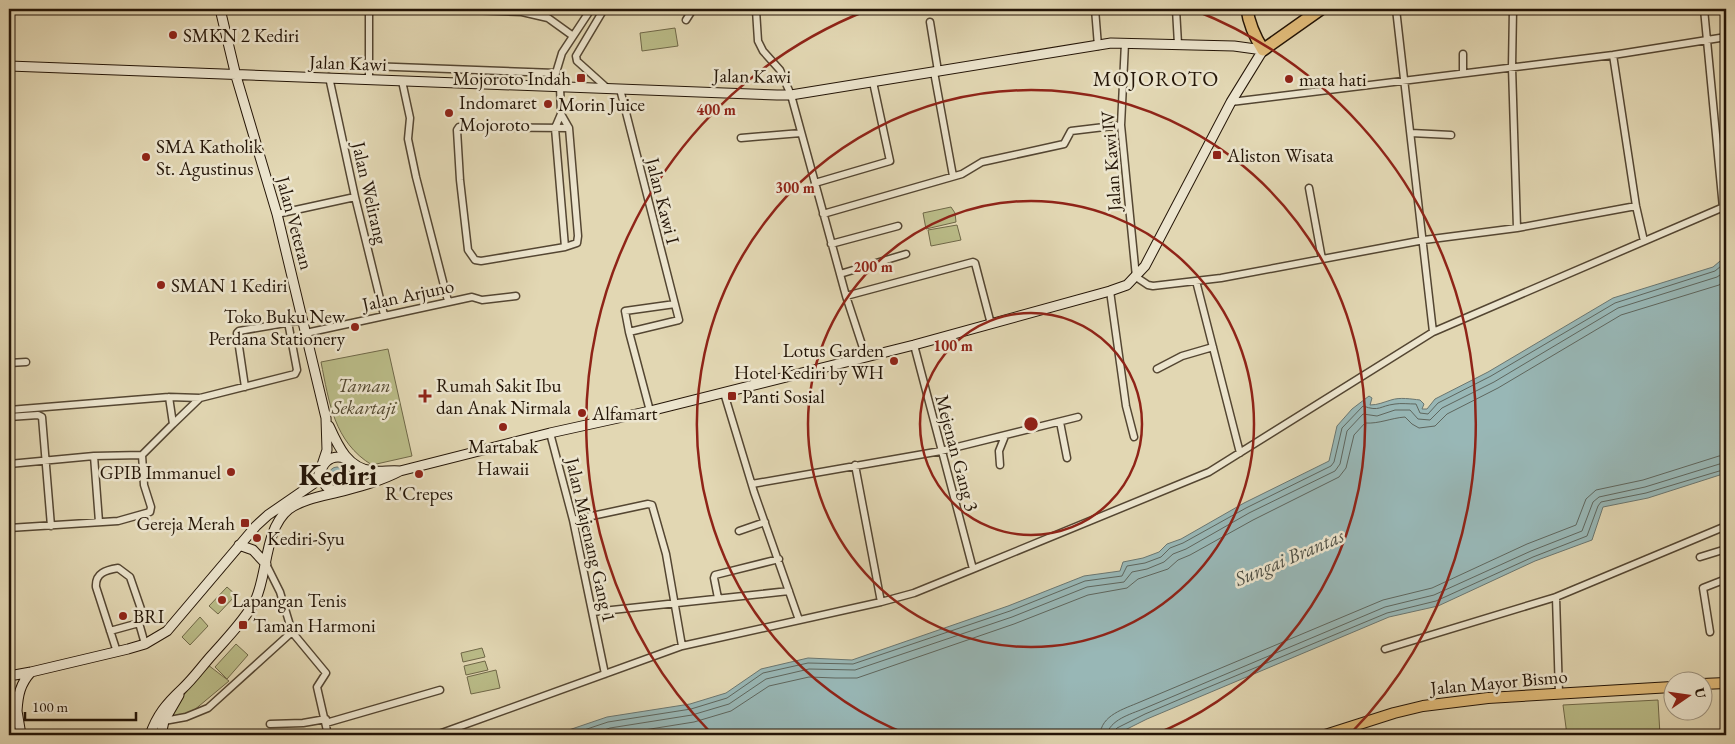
<svg xmlns="http://www.w3.org/2000/svg" width="1735" height="744" font-family="'EB Garamond',serif">
<style>
.green{fill:#babc88;stroke:#6f6848}
.water{fill:#98b7b6;stroke:#6a7670}
.lines{fill:none;stroke-linecap:round;stroke-linejoin:round}
.shore{stroke:#5e665e;stroke-width:1}
.street-casing{stroke:#544632;stroke-width:9}
.secondary-casing{stroke:#241507;stroke-width:11}
.primary-casing{stroke:#241507;stroke-width:12}
.highway-casing{stroke:#241507;stroke-width:14}
.street{stroke:#ece5ce;stroke-width:6}
.secondary{stroke:#ece5ce;stroke-width:9}
.primary{stroke:#e1bc7a;stroke-width:10}
.highway{stroke:#e1bc7a;stroke-width:11}
.ring{fill:none;stroke:#8f2418;stroke-width:2.5}
.poi-dot{fill:#8f2418;stroke:#ece5ce;stroke-width:2}
.labels{text-anchor:middle;dominant-baseline:central;stroke-width:5;stroke-linejoin:round;paint-order:stroke}
.poi-label{font-size:19px;fill:#241507;stroke:#ece5ce;text-anchor:start}
.street-label{font-size:19px;fill:#241507;stroke:#ece5ce}
.park-label{font-size:19px;font-style:italic;fill:#51472e;stroke:#ece5ce}
.water-label{font-size:20px;font-style:italic;fill:#4d4e44;stroke:#ece5ce}
.quarter-label{font-size:21px;letter-spacing:1px;fill:#241507;stroke:#ece5ce}
.town-label{font-size:29px;font-weight:bold;fill:#241507;stroke:#ece5ce}
.centre{fill:#8f2418;stroke:#ece5ce;stroke-width:2.5}
.ring-label{font-size:15px;text-anchor:middle;font-weight:bold;fill:#8f2418;stroke:#ece5ce;stroke-width:5;stroke-linejoin:round;paint-order:stroke}
</style>
<rect width="100%" height="100%" fill="#e2d7b3"/>
<filter id="stains"><feTurbulence type="fractalNoise" baseFrequency=".004" numOctaves="4"/><feColorMatrix values="0 0 0 0 .2 0 0 0 0 .09 0 0 0 0 .02 0 0 0 .5 -.17"/></filter>
<radialGradient id="worn" r=".72"><stop offset=".6" stop-color="#630" stop-opacity="0"/><stop offset="1" stop-color="#630" stop-opacity=".3"/></radialGradient>
<path class="green" d="M675,28L678,46L642,51L640,33Z
M951,207L955,213L956,222L926,229L923,213Z
M957,225L961,240L931,246L928,230Z
M388,349L412,456L372,465C334,442 329,402 321,362Z
M227,587L236,595L218,614L209,606Z
M200,617L208,626L190,645L182,637Z
M236,644L248,655L227,679L215,667Z
M482,648L485,657L463,662L461,653Z
M485,661L488,670L466,675L464,666Z
M208,665L229,681L187,716L173,723L169,718L171,711Z
M496,670L500,688L471,694L467,677Z
M1658,700L1660,735H1567L1563,705Z"/>
<path class="water" d="M1726,256V473L1648,498L1603,507L1592,540L1535,561L1438,606L1389,617L1147,719L1115,735H554L607,717L690,704L726,693L761,669L808,658L852,660L1008,606L1084,576L1120,571L1123,562L1143,558L1159,552L1167,544L1181,539L1244,503L1329,461L1337,426L1352,409L1369,396L1372,398L1370,405C1378,405 1384,402 1391,400C1400,397 1411,399 1420,400L1424,404L1422,409H1427L1435,399L1488,372L1613,298L1713,267Z
M329 475a8 8 0 1 1 16 0a8 8 0 1 1-16 0Z"/>
<g class="lines">
<path class="shore" d="M569,735L608,722L691,709L727,698L763,673L808,663L853,664L1010,611L1085,581L1122,576L1127,566L1145,563L1161,557L1170,548L1183,543L1246,508L1331,466L1334,462L1342,428L1363,406C1380,412 1379,406 1395,404C1401,403 1409,404 1416,404L1420,413L1428,414L1438,403L1491,376L1615,303L1715,271L1726,262
M589,735L610,728L692,715L729,704L766,679L809,669L855,670L1012,617L1087,587L1124,582L1132,572L1147,569L1164,562L1173,554L1186,549L1249,513L1335,471L1340,464L1347,431L1363,414L1377,416L1395,410H1410L1418,419L1430,420L1442,408L1494,382L1618,308L1717,277L1726,271
M613,735L694,722L731,711L769,686L809,677L835,678H857L1014,624L1088,595L1127,588L1138,579L1168,569L1178,560L1190,555L1253,520L1339,477L1346,468L1354,435L1365,423C1379,424 1391,418 1405,417L1412,424L1419,428L1435,426L1447,414L1498,388L1621,315L1719,285L1726,280
M1100,735C1101,715 1124,709 1140,702L1383,600L1432,588L1527,544L1576,525L1586,499L1596,490L1643,480L1719,456L1726,455
M1107,735C1109,720 1131,714 1143,709L1385,607L1434,595L1531,551L1582,531L1593,502L1599,497L1645,487L1726,462
M1114,735V731L1117,728L1145,714L1204,689L1387,613L1436,601L1533,557L1587,536L1598,506L1601,502L1646,493L1726,469"/>
<g class="street-casing">
<path id="street" d="M369,9V80
M441,9L522,12V9
M604,9L576,56L577,61L607,88
M1095,9L1098,46
M1176,9L1178,44
M1396,9L1433,332
M1513,9L1512,67L1517,228
M1704,9L1723,208
M756,10L758,41L763,51L780,70L791,95L846,296L866,357
M522,12L548,18L573,36
M686,20L693,9
M930,22L938,71
M1125,43L1121,125L1136,277L1148,285L1153,286L1221,278L1424,240L1517,228L1636,206
M1463,54V73
M1613,55L1636,206L1644,241
M369,66L555,73
M934,72L953,176
M329,77L355,197L384,315
M402,81L410,118L408,139L416,177L448,301
M552,86L562,53L591,9
M560,86L561,114L555,128L565,247
M620,89L679,320L629,332L650,411
M1231,102L1613,55L1726,37
M561,114L569,128L578,236L577,243L565,247L481,261L475,260L468,250L460,180L457,130L459,127L569,128
M1411,133L1451,135
M741,138L801,133
M815,183L890,161L873,82
M1309,188L1322,259
M277,214L355,197
M823,214L962,174L982,162L1064,144L1071,131L1121,125
M831,244L898,226
M840,274L906,254
M1196,281L1240,453
M1110,291L1126,406L1134,437
M846,296L973,262L975,263L991,324
M629,332L625,311L675,304
M306,333L472,297L482,300L516,296
M914,345L973,569
M9,363L26,362
M1157,369L1182,356L1213,347
M245,387L237,333L239,331L303,320
M724,393L754,492L799,620
M169,397L173,424L200,398
M9,410L169,397L200,398L295,374L297,370L288,322
M9,417L38,415L42,417L51,526
M1060,422L1067,458
M550,433L573,520L605,674
M94,456L99,522
M9,464L94,456L142,455L173,424
M855,465L881,602
M1000,465L999,451L1005,436
M752,484L941,451L1078,417
M573,520L648,504L652,505L666,554L682,646
M9,528L118,521L150,512L151,507L144,485L142,455
M739,531L765,522
M1700,557L1726,549
M1556,597L1559,694
M718,598L714,578L715,575L779,559
M593,612L789,591
M110,631L139,623
M292,632L326,673L317,687L328,735
M1710,632L1703,588L1726,579
M1385,649L1556,597L1726,526
M117,652L96,587C95,573 106,570 118,568L130,577L141,609L139,623L145,644
M164,721L186,717L208,708L292,632L280,592L266,564
M326,723L440,690
M270,724L303,723L326,719
M436,735L682,646L881,602L914,593L973,569L1209,472L1433,332L1726,206"/>
</g>
<g class="secondary-casing">
<path id="secondary" d="M9,66L777,95H791L1111,43L1234,46L1263,50L1231,102L1145,266L1127,285L1110,291L914,345L650,411L550,433L400,471C381,481 361,486 339,492C323,496 303,499 289,509C264,529 268,574 255,601C244,621 227,638 212,655C202,666 193,679 182,689C166,704 157,715 150,735
M329,426C338,446 348,469 373,471C382,472 391,470 400,471
M321 474a17 17 0 1 1 34 0a17 17 0 1 1-34 0Z
M239,545L253,550L266,564
M9,676L31,672L128,649L145,644L167,631L256,526L268,515L313,484L318,477L327,450L326,418L277,214L236,76L220,9
M9,696L17,711L21,735
M17,711C18,695 20,684 31,672
M161,735L164,721L179,695"/>
</g>
<g class="primary-casing">
<path id="primary" d="M1702,684L1726,683
M1325,735L1394,713L1423,706L1488,698L1672,687"/>
</g>
<g class="highway-casing">
<path id="highway" d="M1247,9C1249,25 1255,37 1263,50L1321,9"/>
</g>
<use href="#street" class="street"/>
<use href="#secondary" class="secondary"/>
<use href="#primary" class="primary"/>
<use href="#highway" class="highway"/>
</g>
<g class="ring">
<circle cx="1031" cy="424" r="111"/>
<circle cx="1031" cy="424" r="223"/>
<path d="M909 735A334 334 0 1 1 1153 735"/>
<path d="M711 733A445 445 0 0 1 868 10M1194 10A445 445 0 0 1 1351 733"/>
</g>
<g class="poi-dot">
<circle cx="173" cy="35" r="5"/>
<rect x="576" y="73" width="10" height="10" rx="2.5"/>
<circle cx="1289" cy="79" r="5"/>
<circle cx="548" cy="104" r="5"/>
<circle cx="449" cy="113" r="5"/>
<rect x="1212" y="150" width="10" height="10" rx="2.5"/>
<circle cx="146" cy="157" r="5"/>
<circle cx="161" cy="285" r="5"/>
<circle cx="355" cy="327" r="5"/>
<circle cx="894" cy="361" r="5"/>
<path d="M422.5 388.5h5v5h5v5h-5v5h-5v-5h-5v-5h5z"/>
<rect x="727" y="391" width="10" height="10" rx="2.5"/>
<circle cx="582" cy="413" r="5"/>
<circle cx="503" cy="427" r="5"/>
<circle cx="231" cy="472" r="5"/>
<circle cx="419" cy="474" r="5"/>
<rect x="240" y="518" width="10" height="10" rx="2.5"/>
<circle cx="257" cy="538" r="5"/>
<circle cx="222" cy="600" r="5"/>
<circle cx="123" cy="616" r="5"/>
<rect x="238" y="620" width="10" height="10" rx="2.5"/>
</g>
<g class="labels">
<g class="poi-label">
<text x="183" y="35">SMKN 2 Kediri</text>
<text x="571" y="78" text-anchor="end">Mojoroto Indah</text>
<text x="1299" y="79">mata hati</text>
<text x="459" y="102">Indomaret<tspan x="459" dy="22">Mojoroto</tspan></text>
<text x="558" y="104">Morin Juice</text>
<text x="156" y="146">SMA Katholik<tspan x="156" dy="22">St. Agustinus</tspan></text>
<text x="1227" y="155">Aliston Wisata</text>
<text x="171" y="285">SMAN 1 Kediri</text>
<text x="345" y="316" text-anchor="end">Toko Buku New<tspan x="345" dy="22">Perdana Stationery</tspan></text>
<text x="884" y="350" text-anchor="end">Lotus Garden<tspan x="884" dy="22">Hotel Kediri by WH</tspan></text>
<text x="436" y="385">Rumah Sakit Ibu<tspan x="436" dy="22">dan Anak Nirmala</tspan></text>
<text x="742" y="396">Panti Sosial</text>
<text x="592" y="413">Alfamart</text>
<text x="503" y="446" text-anchor="middle">Martabak<tspan x="503" dy="22">Hawaii</tspan></text>
<text x="221" y="472" text-anchor="end">GPIB Immanuel</text>
<text x="419" y="493" text-anchor="middle">R'Crepes</text>
<text x="235" y="523" text-anchor="end">Gereja Merah</text>
<text x="267" y="538">Kediri-Syu</text>
<text x="232" y="600">Lapangan Tenis</text>
<text x="133" y="616">BRI</text>
<text x="253" y="625">Taman Harmoni</text>
</g>
<g class="street-label">
<text transform="translate(348 63) rotate(2)">Jalan Kawi</text>
<text transform="translate(752 76) rotate(1)">Jalan Kawi</text>
<text transform="translate(1111 161) rotate(-94)">Jalan Kawi IV</text>
<text transform="translate(370 193) rotate(77)">Jalan Welirang</text>
<text transform="translate(663 201) rotate(76)">Jalan Kawi I</text>
<text transform="translate(295 223) rotate(75)">Jalan Veteran</text>
<text transform="translate(408 295) rotate(-12)">Jalan Arjuno</text>
<text transform="translate(957 453) rotate(75)">Mejenan Gang 3</text>
<text transform="translate(591 540) rotate(77)">Jalan Majenang Gang 1</text>
<text transform="translate(1499 682) rotate(-5)">Jalan Mayor Bismo</text>
</g>
<g class="park-label">
<text x="364" y="385">Taman<tspan x="364" dy="22">Sekartaji</tspan></text>
</g>
<g class="water-label">
<text transform="translate(1289 557) rotate(-23)">Sungai Brantas</text>
</g>
<g class="quarter-label">
<text x="1156" y="78">MOJOROTO</text>
</g>
<g class="town-label">
<text x="338" y="475">Kediri</text>
</g>
</g>
<circle cx="1031" cy="424" r="8" class="centre"/>
<g class="ring-label">
<text x="716" y="115">400 m</text>
<text x="795" y="193">300 m</text>
<text x="873" y="272">200 m</text>
<text x="953" y="351">100 m</text>
</g>
<rect width="1735" height="744" fill="none" stroke="#e2d7b3" stroke-width="30"/>
<rect x="10" y="10" width="1715" height="724" fill="none" stroke="#241507" stroke-width="2.5"/>
<rect x="15" y="15" width="1705" height="714" fill="none" stroke="#241507"/>
<g transform="translate(1688 696) rotate(77)"><circle r="24" fill="#ece5ce" stroke="#9c927e"/>
<path d="M0-4L9 19L0 12L-9 19Z" fill="#8f2418"/>
<text y="-8" font-size="14" font-weight="bold" text-anchor="middle" fill="#241507">U</text>
</g>
<path d="M25 712v8h111v-8" fill="none" stroke="#241507" stroke-width="2.5"/>
<text x="32" y="712" font-size="15" fill="#241507" stroke="#ece5ce" stroke-width="4" paint-order="stroke">100 m</text>
<rect width="100%" height="100%" filter="url(#stains)"/>
<rect width="100%" height="100%" fill="url(#worn)"/>
</svg>
